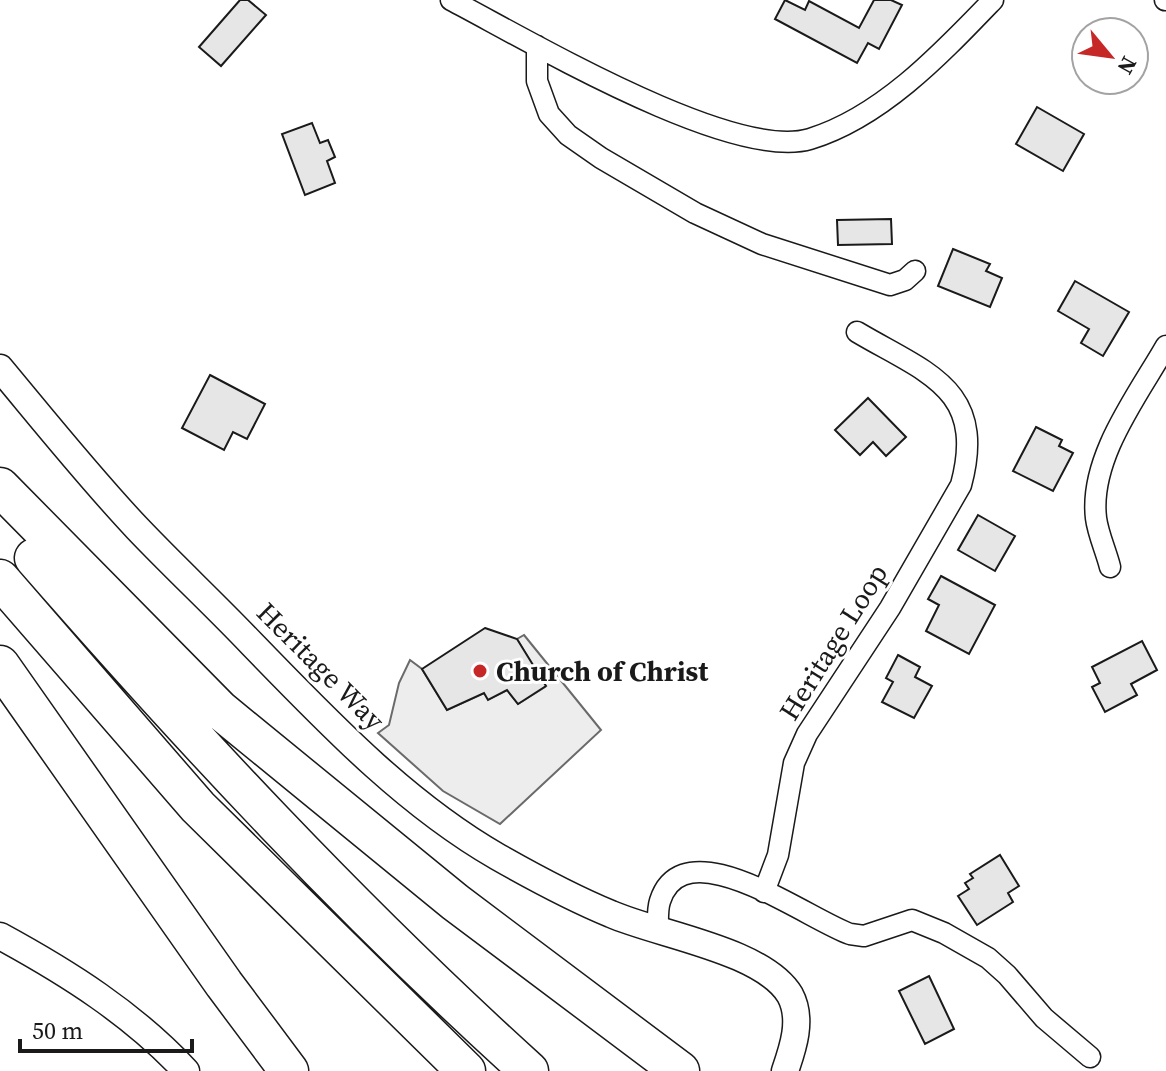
<svg xmlns="http://www.w3.org/2000/svg" width="1166" height="1071" font-family="'Source Serif 4',serif">
<style>
.parking{fill:#ededed;stroke:#6a6a6a;stroke-width:2}
.building{fill:#e6e6e6;stroke:#1a1a1a;stroke-width:2}
.lines{fill:none;stroke-linecap:round;stroke-linejoin:round}
.minor-casing{stroke:#1a1a1a;stroke-width:23}
.tertiary-casing{stroke:#1a1a1a;stroke-width:29}
.motorway-casing{stroke:#1a1a1a;stroke-width:41}
.minor{stroke:#fff;stroke-width:20}
.tertiary{stroke:#fff;stroke-width:26}
.motorway{stroke:#fff;stroke-width:38}
.poi-dot{fill:#c62828;stroke:#fff;stroke-width:3}
.labels{text-anchor:middle;dominant-baseline:central;stroke-width:6;stroke-linejoin:round;paint-order:stroke}
.street-label{font-size:28px;fill:#1a1a1a;stroke:#fff}
.poi-label{font-size:28px;font-weight:bold;fill:#1a1a1a;stroke:#fff;text-anchor:start}
</style>
<rect width="100%" height="100%" fill="#fff"/>
<path class="parking" d="M524,635L601,730L500,824L443,791L378,733L389,725L399,683L410,660L422,669L447,710L484,693L489,699L507,690L518,704L545,687L517,639Z"/>
<path class="building" d="M240,0H248L266,15L221,66L199,47Z
M785,0L805,10L809,1L859,28L874,0H891L902,5L879,49L868,43L857,63L775,19Z
M1037,107L1084,134L1063,171L1016,144Z
M312,123L320,143L328,140L335,157L327,161L335,183L305,195L282,134Z
M891,219L892,244L838,245L837,220Z
M953,249L990,264L986,271L1002,278L990,307L938,286Z
M1075,281L1129,312L1103,356L1081,343L1089,329L1058,311Z
M210,375L265,404L247,439L233,432L224,450L182,428Z
M868,398L906,437L886,456L873,442L860,455L835,430Z
M1036,427L1062,440L1059,446L1073,453L1053,491L1013,471Z
M978,515L1015,536L995,571L958,550Z
M941,576L995,605L969,654L926,631L939,605L928,599Z
M485,628L517,639L546,686L518,704L507,690L488,700L484,693L447,710L422,669Z
M1142,641L1157,670L1131,684L1137,695L1105,712L1092,687L1100,683L1092,667Z
M898,655L920,667L915,677L932,686L914,718L882,702L893,682L886,678Z
M1000,855L1019,886L1008,893L1013,902L977,925L958,896L969,889L965,883L973,878L970,874Z
M929,976L954,1029L925,1044L899,991Z"/>
<g class="lines">
<g class="minor-casing">
<path id="minor" d="M451,0C526,39 732,162 810,139C882,117 942,53 993,0
M1165,0H1166
M537,46V81L549,114L568,135L601,158L695,213L762,244L890,285L905,280L915,271
M1110,567C1106,551 1098,534 1096,518C1089,458 1138,395 1166,346
M764,892L778,855L794,763L807,734L890,608L961,485C987,388 926,373 857,332
M658,932C658,923 657,910 660,901C684,826 807,919 850,934L864,936L912,920L944,933L988,958L1007,975L1044,1018L1090,1057"/>
</g>
<g class="tertiary-casing">
<path id="tertiary" d="M0,368C45,422 89,477 137,528C175,568 215,605 252,644C327,721 404,803 498,857C535,878 572,898 611,914C659,935 763,950 790,995C803,1019 793,1048 785,1071
M0,936C68,973 133,1014 186,1071"/>
</g>
<g class="motorway-casing">
<path id="motorway" d="M0,487L220,710L455,902L680,1071
M34,558C191,738 352,911 529,1071
M0,579L198,807L466,1071
M0,665L224,984L289,1071"/>
</g>
<use href="#minor" class="minor"/>
<use href="#tertiary" class="tertiary"/>
<use href="#motorway" class="motorway"/>
</g>
<circle class="poi-dot" cx="480" cy="671" r="8"/>
<g class="labels">
<g class="street-label">
<text transform="translate(833 642) rotate(-58)">Heritage Loop</text>
<text transform="translate(321 666) rotate(45)">Heritage Way</text>
</g>
<g class="poi-label">
<text x="496" y="671">Church of Christ</text>
</g>
</g>
<g transform="translate(1110 56) rotate(119)"><circle r="38" fill="#ffffff" stroke="#a3a3a3" stroke-width="2"/>
<path d="M0-6L14 30L0 20L-14 30Z" fill="#c62828"/>
<text y="-12" font-size="22" font-weight="bold" text-anchor="middle" fill="#1a1a1a">N</text>
</g>
<path d="M20 1039v12h172v-12" fill="none" stroke="#1a1a1a" stroke-width="4"/>
<text x="32" y="1039" font-size="24" fill="#1a1a1a" stroke="#ffffff" stroke-width="6" paint-order="stroke">50 m</text>
</svg>
